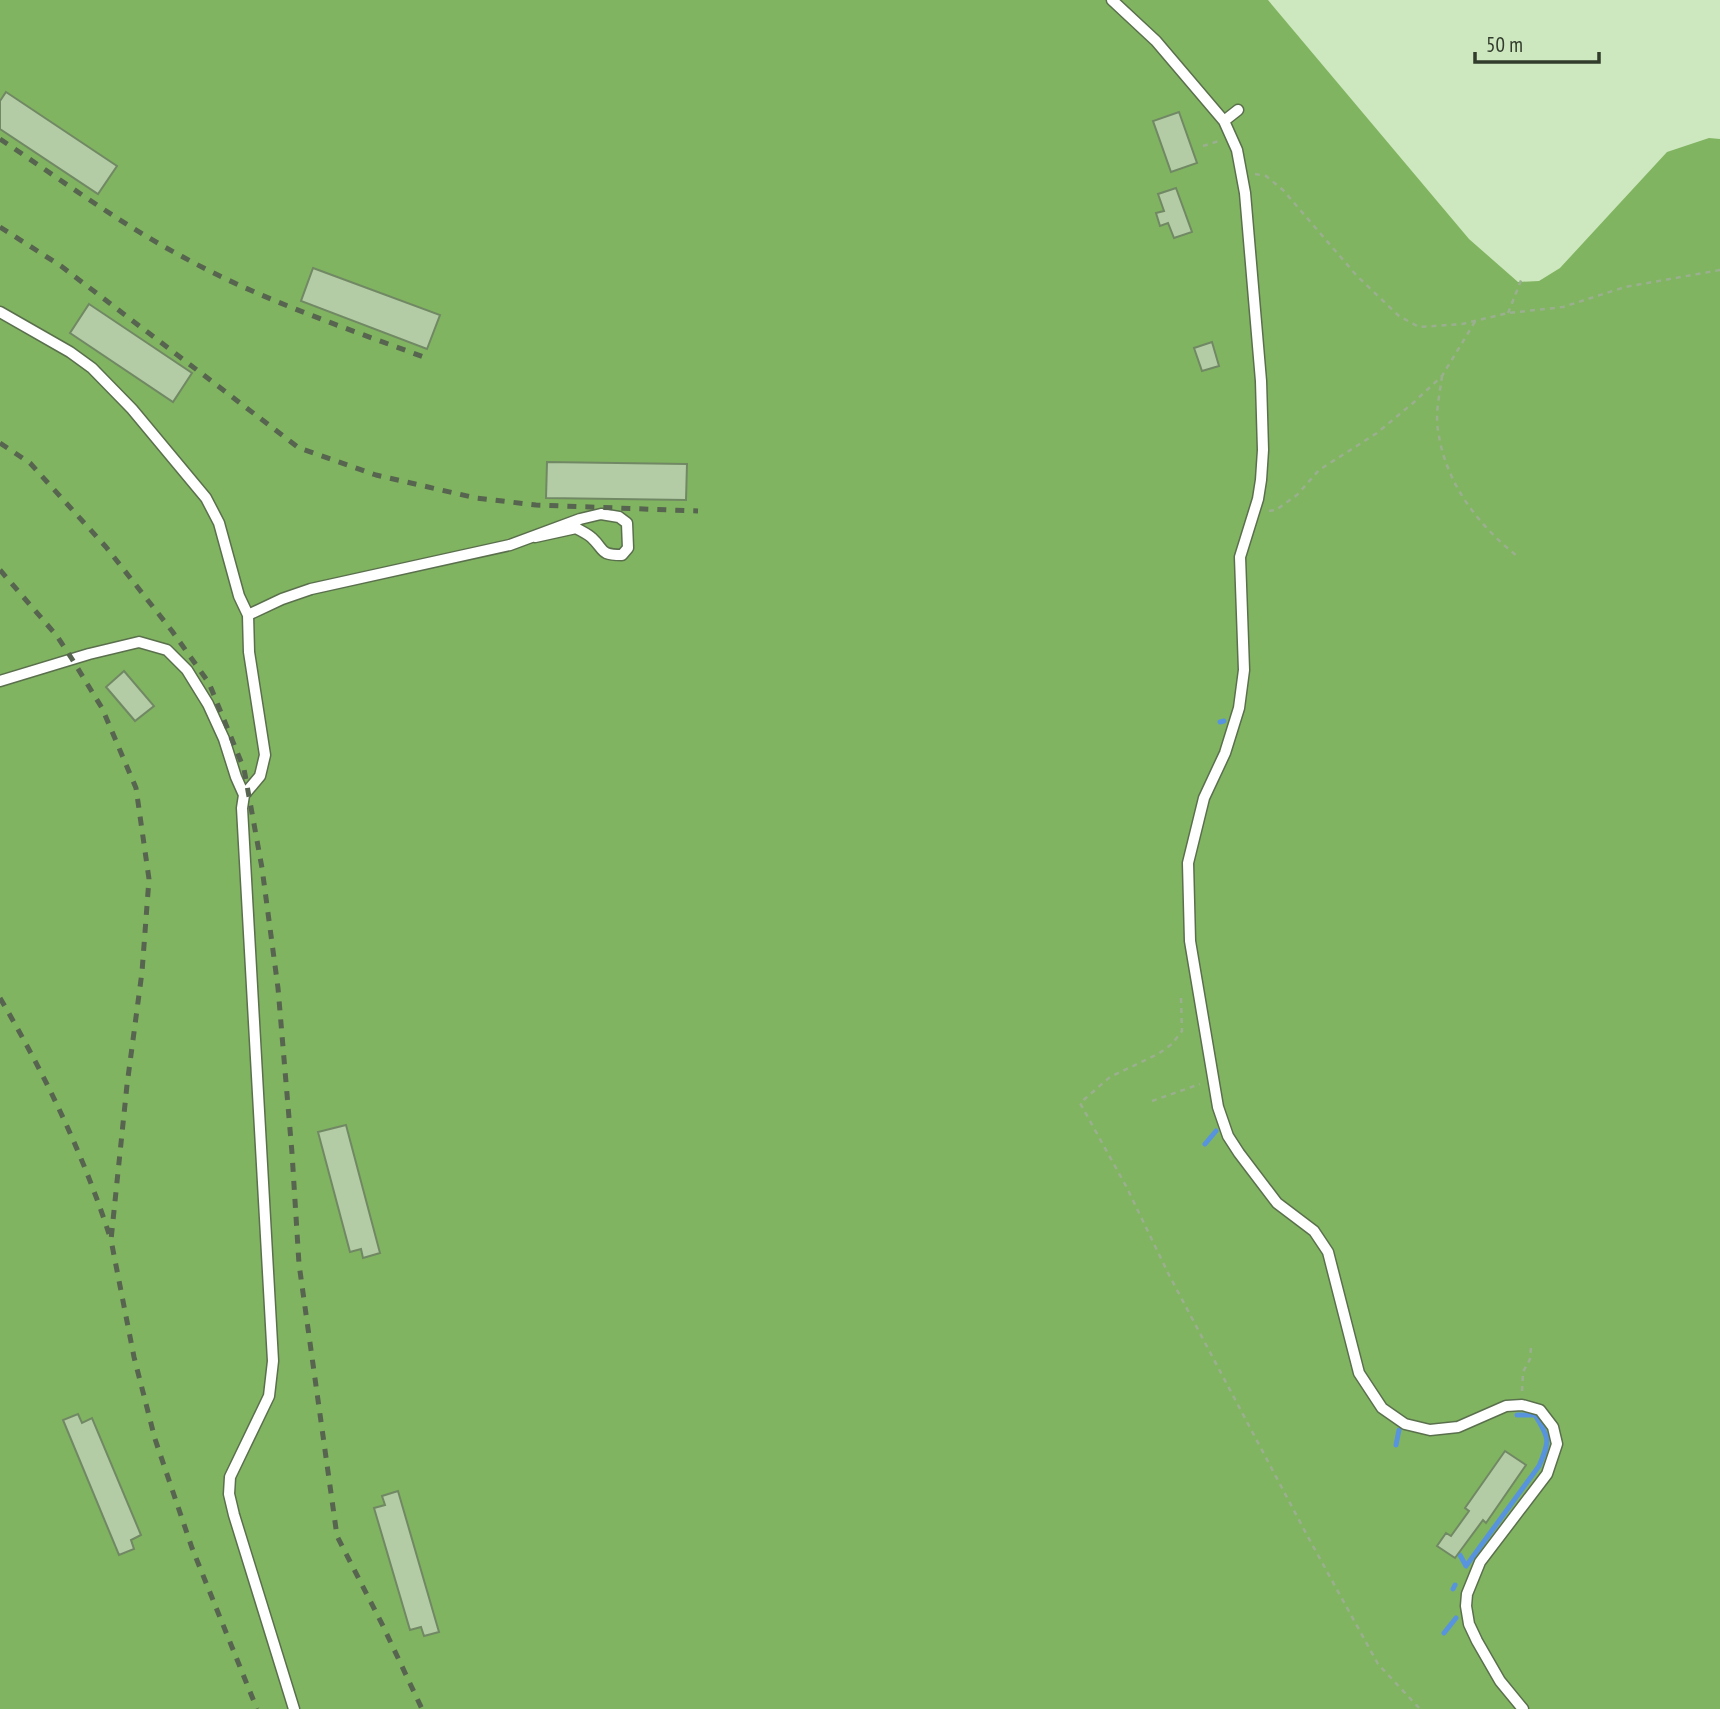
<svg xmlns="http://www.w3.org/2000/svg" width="1720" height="1709" font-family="'PT Sans Narrow',sans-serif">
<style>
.forest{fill:#81b460}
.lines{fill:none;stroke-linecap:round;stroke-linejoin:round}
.stream{stroke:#5894dd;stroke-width:5}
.building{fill:#b3cca5;stroke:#718864;stroke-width:2}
.service-casing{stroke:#5a704d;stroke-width:13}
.path{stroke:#9aaf8f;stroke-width:2.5;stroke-dasharray:5 5;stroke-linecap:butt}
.service{stroke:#fff;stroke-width:10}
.rail{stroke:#57644f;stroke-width:5;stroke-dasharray:9 9;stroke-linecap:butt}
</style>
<rect width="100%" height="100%" fill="#cde7bf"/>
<path class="forest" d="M0,0H1268L1469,239L1518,282L1539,281L1560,268L1667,152L1709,138L1720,139V1709H0Z"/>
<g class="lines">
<path class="stream" d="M1220,722L1224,721
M1205,1144L1216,1131
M1396,1445L1399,1430
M1460,1555L1466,1566
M1466,1566L1539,1466C1550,1441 1550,1439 1535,1415H1517
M1453,1589L1455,1585
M1444,1633L1456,1618"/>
</g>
<path class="building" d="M6,92L117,166L98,194L0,129V101Z
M1179,112L1197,163L1171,172L1153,121Z
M1176,188L1192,232L1174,238L1168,223L1160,226L1156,213L1164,211L1158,194Z
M313,268L440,315L427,349L301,301Z
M89,304L192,373L173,402L70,333Z
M1212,342L1219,366L1202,371L1194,348Z
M547,462L687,464L686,500L546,498Z
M124,671L154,706L135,721L106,687Z
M346,1125L380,1253L363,1258L361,1249L350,1252L318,1132Z
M78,1414L82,1423L92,1418L141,1535L131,1540L134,1549L119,1555L63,1420Z
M1505,1451L1526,1465L1486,1523L1483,1520L1455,1558L1437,1546L1446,1533L1451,1536L1469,1511L1465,1508Z
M398,1491L439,1632L424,1636L421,1627L410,1630L374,1508L385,1505L382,1496Z"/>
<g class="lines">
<g class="service-casing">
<path id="service" d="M1112,0L1156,41L1224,121L1237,150L1245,193L1261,381L1263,450L1261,480L1258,499L1240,557L1244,670L1239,708L1225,753L1204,798L1188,863L1190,941L1218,1107L1228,1136L1239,1153L1277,1203L1314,1231L1328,1252L1359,1373L1382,1408L1405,1424L1430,1430L1458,1427L1506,1406L1522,1405L1540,1410L1553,1427L1557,1444L1547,1474L1480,1562L1467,1594L1466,1606L1469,1624L1477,1641L1500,1681L1523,1709
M1224,121L1238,110
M0,312L70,352L92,368L132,409L206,498L219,523L239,596L248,615
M0,681L89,654L139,642L167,650L187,670L208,704L224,739L236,777L244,795L242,808L273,1361L269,1396L230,1477L229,1494L234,1515L294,1709
M244,795L260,776L265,755L249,652L248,615L282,599L311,589L510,545L580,519L601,514L619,517L627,523L628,548L622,555C599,555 605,550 592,538C588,534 581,531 576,528L535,537"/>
</g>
<path class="path" d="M1203,146L1219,141
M1255,174L1266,176L1283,190L1357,276L1399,316L1419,327L1462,324L1508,313L1563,307L1625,287L1720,270
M1508,313L1522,278
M1442,376C1440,393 1435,413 1438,430C1445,482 1477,524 1517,556
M1269,511L1276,510L1297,495L1319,470L1377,433L1413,403L1442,376L1476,320
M1181,998L1182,1031L1172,1044L1158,1054L1110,1077L1080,1103L1126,1186L1168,1273L1308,1537L1378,1664L1420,1709
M1152,1101L1200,1084
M1522,1391L1523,1372L1530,1359L1531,1347"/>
<use href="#service" class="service"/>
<path class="rail" d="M0,139C60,179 119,223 183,257C261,300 346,328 429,359
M0,227L61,266L299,448L376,475L476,498L536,505L698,511
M0,443L30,463L106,547L172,631L209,683L244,769L262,868L278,988L292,1153L299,1264L337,1536L383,1626L422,1709
M0,570L57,636L72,659L102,708L136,788L149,879L142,972L127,1085L111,1240L134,1357L155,1439L192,1548L257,1709
M0,998C44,1073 82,1151 109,1234"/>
</g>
<path d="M1475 52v10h124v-10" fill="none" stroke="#323c2c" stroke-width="3.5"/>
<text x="1486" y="52" font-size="21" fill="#323c2c" stroke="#cde7bf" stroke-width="5" paint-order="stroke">50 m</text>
</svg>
